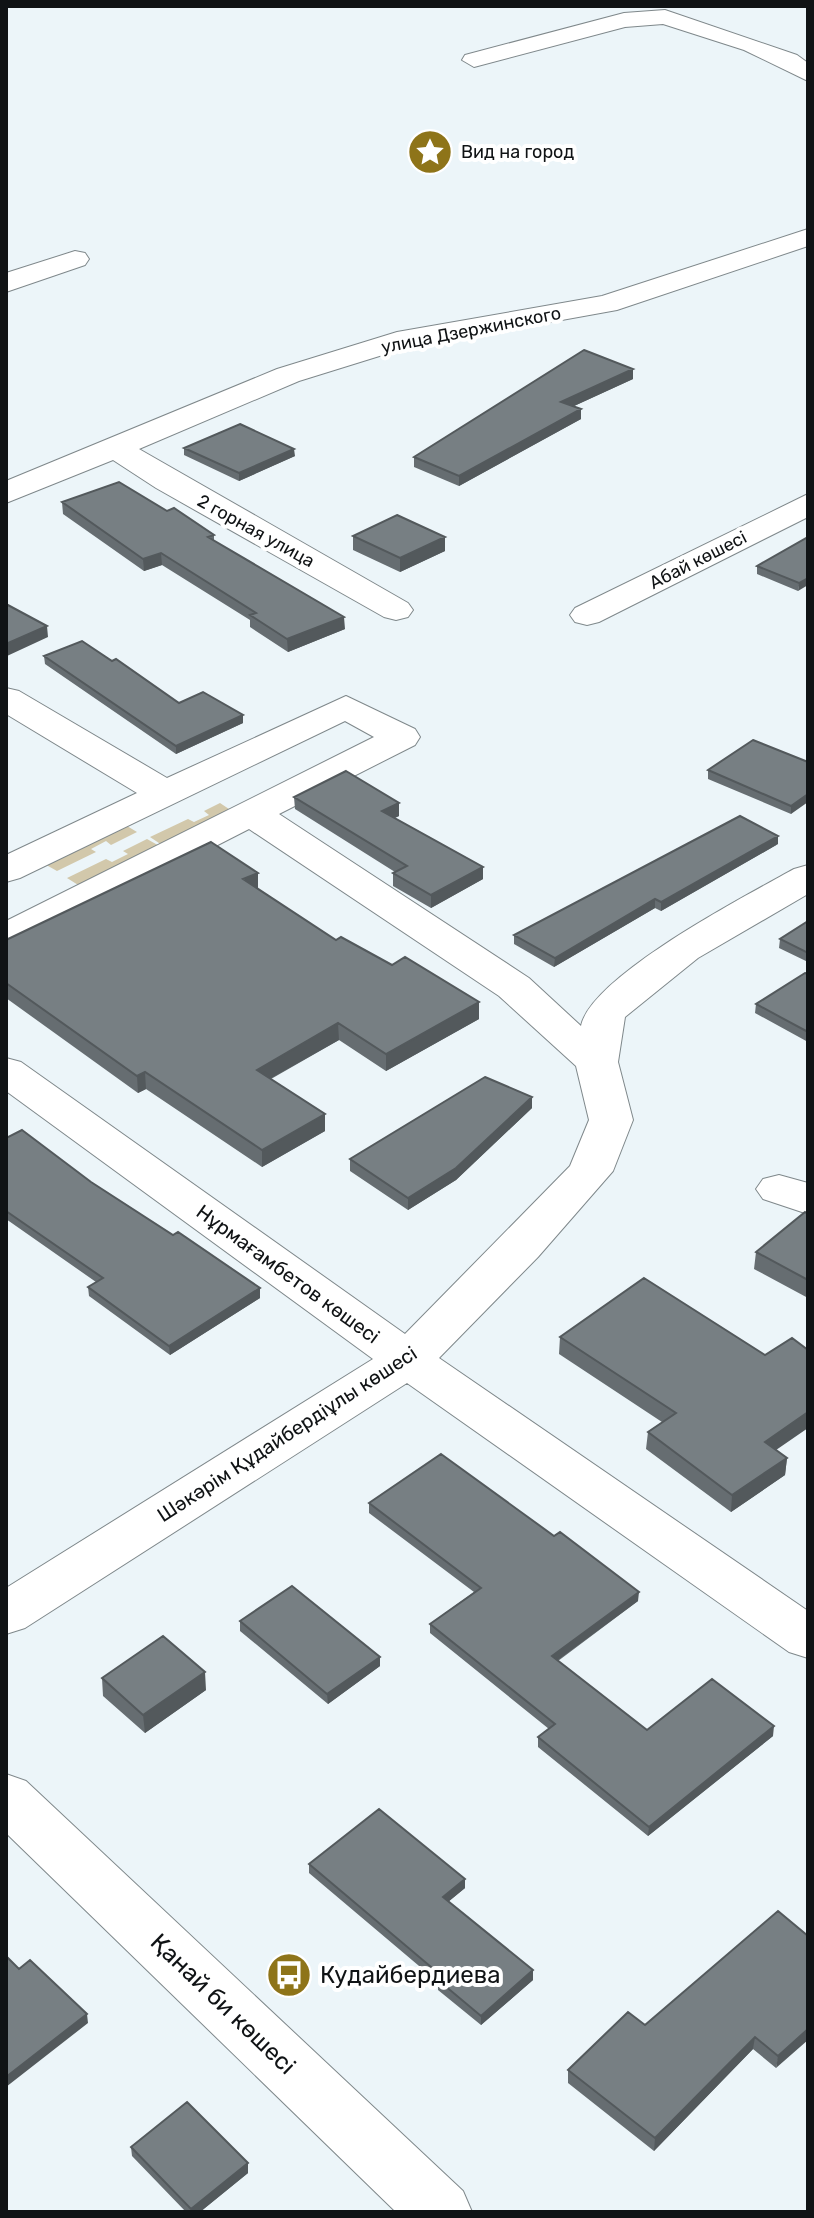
<svg xmlns="http://www.w3.org/2000/svg" width="814" height="2218" font-family="Rubik,sans-serif">
<style>
.green{fill:#d2c8ab}
.lines{fill:none;stroke-linecap:round;stroke-linejoin:round}
.minor-casing{stroke:#7f888b;stroke-width:2}
.minor{fill:#fff;fill-rule:evenodd}
.wall{fill:#666d71}
.shaded-wall{fill:#53595c}
.building{fill:#777f83;stroke:#53595c;stroke-width:2}
.labels{text-anchor:middle;dominant-baseline:central;stroke-width:8;stroke-linejoin:round;paint-order:stroke}
.far-poi-label{font-size:18px;fill:#101315;stroke:#fff;text-anchor:start}
.far-street-label{font-size:18px;fill:#101315;stroke:#fff}
.street-label{font-size:20px;fill:#101315;stroke:#fff}
.near-poi-label{font-size:24px;fill:#101315;stroke:#fff;text-anchor:start}
.near-street-label{font-size:24px;fill:#101315;stroke:#fff}
</style>
<rect width="100%" height="100%" fill="#ecf5f9"/>
<path class="green" d="M220,803L235,813L165,847L150,837L188,819L194,822L209,815L204,811Z
M122,823L137,832L111,845L106,841L91,849L96,852L57,871L41,862Z
M147,839L163,848L83,888L67,878L106,859L112,862L128,854L123,851Z"/>
<g class="lines">
<g class="minor-casing">
<path id="minor" d="M665,10L797,55L808,63V81L744,50L663,24L625,27L474,67L462,60L465,55L624,13Z
M808,229V246L617,310L402,349L299,381L139,449L408,603L413,610L408,617L396,620L384,617L156,488L113,460L6,503V481L277,369L397,332L602,296Z
M75,251L85,253L89,259L85,265L6,292V273Z
M808,494V517L599,622L587,625L575,622L570,615L575,608Z
M6,688L19,691L167,778L346,696L415,729L420,737L415,745L279,814L529,978L581,1026C591,976 747,895 794,869L808,865V894L698,958L625,1017L618,1062L633,1120L613,1171L538,1257L439,1358L808,1611V1658L789,1652L407,1383L25,1628L6,1634V1588L373,1359L6,1091V1058L21,1062L405,1334L570,1166L589,1120L576,1066L499,996L249,829L20,946L6,949V921L374,737L345,721L20,878L6,882V855L137,793L6,714Z
M779,1175L808,1183V1214L763,1199L756,1189L763,1179Z
M6,1774L26,1781L463,2191L472,2212H396L6,1833Z"/>
</g>
<use href="#minor" class="minor"/>
</g>
<path class="wall" d="M633,369V379L574,406L581,419L459,486L414,467V457Z
M184,448L295,456L239,481L184,455Z
M62,502L167,511L214,535V541L345,629L288,652L250,627V620L162,565L144,571L63,514Z
M353,536L445,537V551L400,572L353,550Z
M808,537L798,591L757,574V566Z
M44,656L179,703L243,723L176,754L45,664Z
M808,762L791,814L708,779V770Z
M294,797L399,803V816L395,818L483,879L431,908L393,886V873L395,872L295,809Z
M778,844L661,911L655,908L554,967L514,944V935Z
M258,889L336,940L479,1019L386,1071L339,1040L271,1079L325,1114V1131L262,1167L146,1089L138,1093L6,998V940Z
M808,921V962L779,948L780,939Z
M808,974V1042L755,1013L756,1004Z
M532,1097V1108L456,1180L408,1210L350,1171V1159Z
M6,1138L91,1182L260,1298L170,1355L89,1296L88,1287L96,1282L6,1219Z
M808,1214V1298L754,1269L756,1252Z
M560,1337L776,1450L787,1458L785,1475L731,1512L646,1449L648,1432L662,1422L559,1354Z
M369,1503L638,1601L558,1661L647,1730L773,1736L648,1836L538,1747V1737L549,1729L430,1633V1624L474,1592L369,1513Z
M240,1621L380,1666L328,1704L240,1631Z
M102,1678L206,1690L145,1733L103,1696Z
M309,1864L465,1888L448,1902L533,1980L481,2025L438,1990V1982L309,1873Z
M808,1936L776,2068L753,2049L654,2151L568,2083V2070L645,2025Z
M131,2147L248,2173L200,2212H186L132,2156Z"/>
<path class="shaded-wall" d="M633,369V379L561,412V402Z
M581,409V419L459,486V476Z
M294,449L295,456L239,481V473Z
M445,537V551L400,572V558Z
M161,553L162,565L144,571L143,559Z
M808,578V585L798,591L799,583Z
M344,617L345,629L288,652L287,639Z
M47,626L48,637L7,656L6,644Z
M243,715V723L176,754V746Z
M808,794V802L791,814V806Z
M399,803V816L382,823V811Z
M778,836V844L661,911V902Z
M483,867V879L431,908V895Z
M258,873V889L243,879Z
M655,899V908L554,967L555,958Z
M479,1002V1019L386,1071V1054Z
M338,1023L339,1040L257,1086V1070Z
M145,1072L146,1089L138,1093L137,1076Z
M532,1097V1108L456,1180L408,1210V1198Z
M325,1114V1131L262,1167V1150Z
M260,1288V1298L170,1355L169,1346Z
M808,1412V1428L763,1459L765,1442Z
M787,1458L785,1475L731,1512L732,1495Z
M639,1592L638,1601L551,1665L552,1656Z
M380,1657V1666L328,1704L327,1694Z
M205,1672L206,1690L145,1733L143,1715Z
M774,1726L773,1736L648,1836L649,1827Z
M465,1879V1888L443,1906V1897Z
M533,1970V1980L481,2025V2016Z
M87,2014L88,2023L6,2087V2077Z
M808,2029V2040L776,2068L778,2056Z
M755,2037L753,2049L654,2151L655,2138Z
M248,2163V2173L200,2212H192L191,2209Z"/>
<path class="building" d="M584,350L633,369L561,402L581,409L459,476L414,457Z
M240,424L294,449L239,473L184,448Z
M119,482L167,511L174,508L214,535L208,537L344,617L287,639L250,615L256,613L161,553L143,559L62,502Z
M397,515L445,537L400,558L353,536Z
M808,537V578L799,583L757,566Z
M6,604L47,626L6,644Z
M82,641L112,661L116,659L179,703L203,692L243,715L176,746L44,656Z
M753,740L808,762V794L791,806L708,770Z
M346,771L399,803L382,811L483,867L431,895L393,873L407,866L294,797Z
M740,816L778,836L661,902L655,899L555,958L514,935Z
M211,842L258,873L243,879L336,940L341,937L392,965L405,957L479,1002L386,1054L338,1023L257,1070L325,1114L262,1150L145,1072L137,1076L6,983V940Z
M808,921V953L780,939Z
M805,973L808,974V1032L756,1004Z
M485,1077L532,1097L456,1168L408,1198L350,1159Z
M22,1130L91,1182L173,1235L178,1232L260,1288L169,1346L88,1287L103,1278L6,1211V1138Z
M805,1212L808,1214V1280L756,1252Z
M644,1278L765,1355L792,1338L808,1350V1412L765,1442L787,1458L732,1495L648,1432L676,1413L560,1337Z
M441,1454L554,1536L560,1532L639,1592L552,1656L647,1730L712,1679L774,1726L649,1827L538,1737L555,1724L430,1624L481,1588L369,1503Z
M292,1586L380,1657L327,1694L240,1621Z
M163,1636L205,1672L143,1715L102,1678Z
M379,1809L465,1879L443,1897L533,1970L481,2016L438,1980L443,1977L309,1864Z
M778,1911L808,1936V2029L778,2056L755,2037L655,2138L568,2070L628,2012L645,2025Z
M6,1956L19,1969L30,1960L87,2014L6,2077Z
M187,2102L248,2163L191,2209L131,2147Z"/>
<defs>
<g id="sight-disc" transform="scale(2.3)"><circle r="9.5" fill="#8e7419" stroke="#fff"/><path d="M0-6L1.8-2.2L6-1.7L2.9 1.2L3.7 5.4L0 3.3L-3.7 5.4L-2.9 1.2L-6-1.7L-1.8-2.2Z" fill="#fff"/></g>
<g id="bus-disc" transform="scale(2.3)"><circle r="9.5" fill="#8e7419" stroke="#fff"/><path d="M-5-6H5V4H4V6H2V4H-2V6H-4V4H-5ZM-3.5-4V0h7V-4ZM-3.5 1.2v1.5H-2V1.2ZM2 1.2v1.5H3.5V1.2Z" fill="#fff"/></g>
</defs>
<g fill-rule="evenodd">
<use href="#sight-disc" x="430" y="152"/>
<use href="#bus-disc" x="289" y="1975"/>
</g>
<g class="labels">
<g class="far-poi-label">
<text x="461" y="152">Вид на город</text>
</g>
<g class="far-street-label">
<text transform="translate(471 330) rotate(-11)">улица Дзержинского</text>
<text transform="translate(256 531) rotate(29)">2 горная улица</text>
<text transform="translate(698 560) rotate(-27)">Абай көшесі</text>
</g>
<g class="street-label">
<text transform="translate(288 1274) rotate(36)">Нұрмағамбетов көшесі</text>
<text transform="translate(287 1434) rotate(-33)">Шәкәрім Құдайбердіұлы көшесі</text>
</g>
<g class="near-poi-label">
<text x="320" y="1975">Кудайбердиева</text>
</g>
<g class="near-street-label">
<text transform="translate(223 2004) rotate(44)">Қанай би көшесі</text>
</g>
</g>
<rect width="814" height="2218" fill="none" stroke="#101315" stroke-width="16"/>
</svg>
